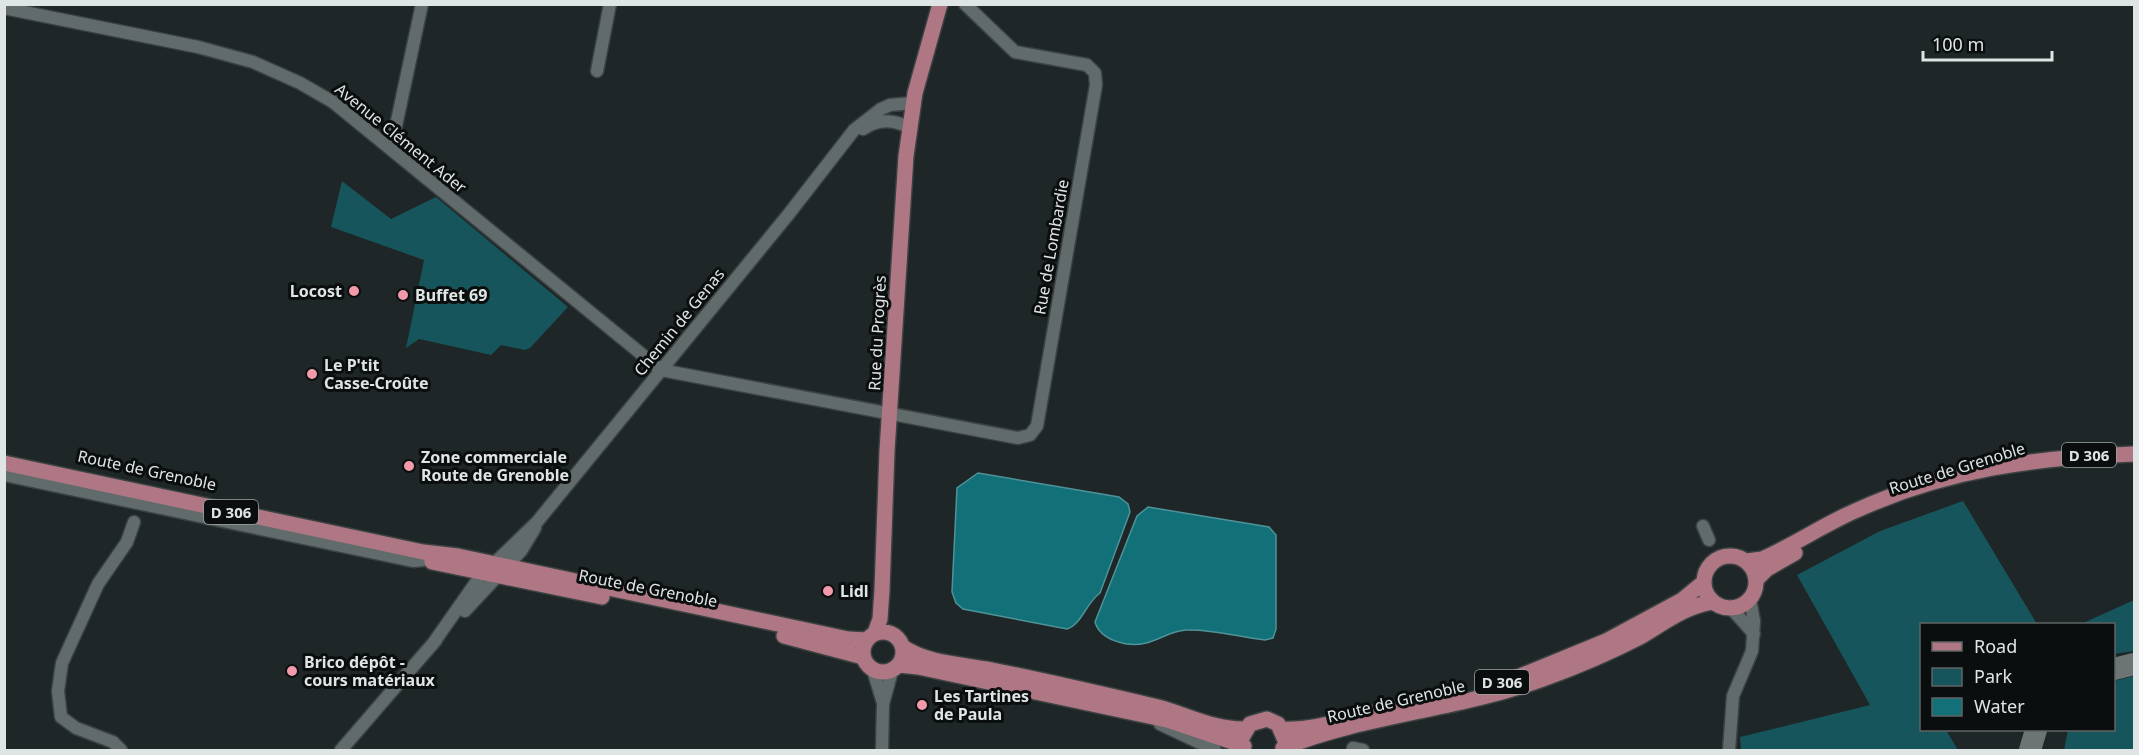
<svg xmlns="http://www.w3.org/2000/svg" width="2139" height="755" font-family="'Noto Sans',sans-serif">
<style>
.green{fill:#16555b}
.water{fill:#117078;stroke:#4f9399;stroke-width:1.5}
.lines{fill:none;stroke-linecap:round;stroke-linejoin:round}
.taxiway{stroke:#6c7474;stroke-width:22}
.minor-casing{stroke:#3c4243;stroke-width:15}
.major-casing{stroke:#3c4243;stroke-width:18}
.minor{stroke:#626b6c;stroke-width:12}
.major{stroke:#ae7783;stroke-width:15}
.poi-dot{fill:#f39aaa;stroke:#0b0e0e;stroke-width:2}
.labels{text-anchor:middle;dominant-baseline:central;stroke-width:6;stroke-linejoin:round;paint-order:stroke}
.shield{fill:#0b0e0e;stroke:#9fa4a4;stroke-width:1.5}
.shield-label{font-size:15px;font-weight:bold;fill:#dfe4e5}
.street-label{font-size:16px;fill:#dfe4e5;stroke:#0b0e0e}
.poi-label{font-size:16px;font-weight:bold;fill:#dfe4e5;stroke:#0b0e0e;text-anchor:start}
</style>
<rect width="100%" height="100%" fill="#1e2627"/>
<path class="green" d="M342,181L391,219L436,197L568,307L530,348L525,350L501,345L491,355L419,339L406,348L424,260L331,227Z
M1963,501L2037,624H1922V730H1946L1958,750H1741L1740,737L1870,705L1797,575L1880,531Z
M2134,600V651L2114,654V624H2081Z
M2134,676V750H2064L2068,730H2114V681Z"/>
<path class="water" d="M978,473L1119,497L1128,504L1130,512L1100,593C1086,603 1082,624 1067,629L963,609L956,603L952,592L957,488Z
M1148,507L1269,527L1276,535V629L1273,638L1265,640C1240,637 1211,629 1186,630C1170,631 1160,640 1146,643C1128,648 1100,640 1095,622L1137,516Z"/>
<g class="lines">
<path class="taxiway" d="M2114,669L2134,664
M2030,750L2036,730"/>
<g class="minor-casing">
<path id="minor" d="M4,8L198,47L253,62L300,83L333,102L661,370L1018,438L1030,435L1037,426L1096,85L1095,73L1087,65L1015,52L965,4
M597,71L610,4
M863,129C879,118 893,120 909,127
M391,149L422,4
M4,475L413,561L423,560
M1703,526L1709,540
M1731,608L1754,634
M465,611L521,551L535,528
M432,645L479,578L537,522L788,215L854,130L881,109L890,105L913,103
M873,670L883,703
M1160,724L1215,750
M1353,748L1363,750
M121,750L113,742L76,728L61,717L58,691L62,663L98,584L127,542L134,522
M341,750L436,640
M882,750L883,704L892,671
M1729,750L1733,696L1752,651L1754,621L1750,599"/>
</g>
<g class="major-casing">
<path id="major" d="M4,463L423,552L458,556L848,639L867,640
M1704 582a26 26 0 1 1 52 0a26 26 0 1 1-52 0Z
M1747,561L1762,559C1794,545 1823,525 1855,511C1944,470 2038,457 2134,454
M432,562L602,597
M1756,580L1767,569L1795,553
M863 652a20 20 0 1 1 40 0a20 20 0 1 1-40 0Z
M875,633L880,619L882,590L887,451L906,156L915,93L940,4
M784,636L863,657
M903,647C929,664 962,664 992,670C1047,681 1103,694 1158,707C1188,715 1214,730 1246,729
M899,665L918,667L1167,720L1244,746
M1518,677L1606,641L1682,600L1704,582
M1282,729C1319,731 1359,714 1396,708
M1243,736L1250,724L1267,719L1278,724L1284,738
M1283,748C1365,715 1458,710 1543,679C1576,667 1609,653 1640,637C1664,623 1685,606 1713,602"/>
</g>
<use href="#minor" class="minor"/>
<use href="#major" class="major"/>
</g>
<g class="poi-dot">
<circle cx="354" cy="291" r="6"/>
<circle cx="403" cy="295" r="6"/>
<circle cx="312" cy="374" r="6"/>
<circle cx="409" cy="466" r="6"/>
<circle cx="828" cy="591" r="6"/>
<circle cx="292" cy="671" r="6"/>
<circle cx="922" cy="705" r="6"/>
</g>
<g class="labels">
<g class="shield">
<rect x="2062" y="443" width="54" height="24" rx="4.5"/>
<rect x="204" y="500" width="54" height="24" rx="4.5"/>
<rect x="1475" y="670" width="54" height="24" rx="4.5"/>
</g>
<g class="shield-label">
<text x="2089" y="455">D 306</text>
<text x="231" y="512">D 306</text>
<text x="1502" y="682">D 306</text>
</g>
<g class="street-label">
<text transform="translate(401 138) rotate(39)">Avenue Clément Ader</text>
<text transform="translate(1051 247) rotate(-80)">Rue de Lombardie</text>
<text transform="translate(679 322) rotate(-51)">Chemin de Genas</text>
<text transform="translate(877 333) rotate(-87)">Rue du Progrès</text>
<text transform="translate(1957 468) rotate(-17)">Route de Grenoble</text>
<text transform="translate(147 470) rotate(12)">Route de Grenoble</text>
<text transform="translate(648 588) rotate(11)">Route de Grenoble</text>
<text transform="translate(1396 701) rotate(-13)">Route de Grenoble</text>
</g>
<g class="poi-label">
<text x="342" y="291" text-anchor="end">Locost</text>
<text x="415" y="295">Buffet 69</text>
<text x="324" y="365">Le P'tit<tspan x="324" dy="18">Casse-Croûte</tspan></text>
<text x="421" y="457">Zone commerciale<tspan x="421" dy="18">Route de Grenoble</tspan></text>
<text x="840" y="591">Lidl</text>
<text x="304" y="662">Brico dépôt -<tspan x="304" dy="18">cours matériaux</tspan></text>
<text x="934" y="696">Les Tartines<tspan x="934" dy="18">de Paula</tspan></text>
</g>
</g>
<rect width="2139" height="755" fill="none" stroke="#dfe4e5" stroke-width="12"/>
<rect x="1920" y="623" width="195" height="108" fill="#0b0e0e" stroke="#606464" stroke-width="1.5"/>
<rect x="1932" y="642" width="30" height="9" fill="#ae7783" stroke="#606464" stroke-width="1.5"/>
<text x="1974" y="653" font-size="18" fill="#dfe4e5">Road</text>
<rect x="1932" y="668" width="30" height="18" fill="#16555b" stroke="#606464" stroke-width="1.5"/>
<text x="1974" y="683" font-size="18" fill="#dfe4e5">Park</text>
<rect x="1932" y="698" width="30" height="18" fill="#117078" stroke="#606464" stroke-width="1.5"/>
<text x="1974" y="713" font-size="18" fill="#dfe4e5">Water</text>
<path d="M1923 51v9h129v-9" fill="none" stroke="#dfe4e5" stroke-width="3"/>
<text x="1932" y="51" font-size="18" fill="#dfe4e5" stroke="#0b0e0e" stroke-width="4.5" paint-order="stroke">100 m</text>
</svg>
